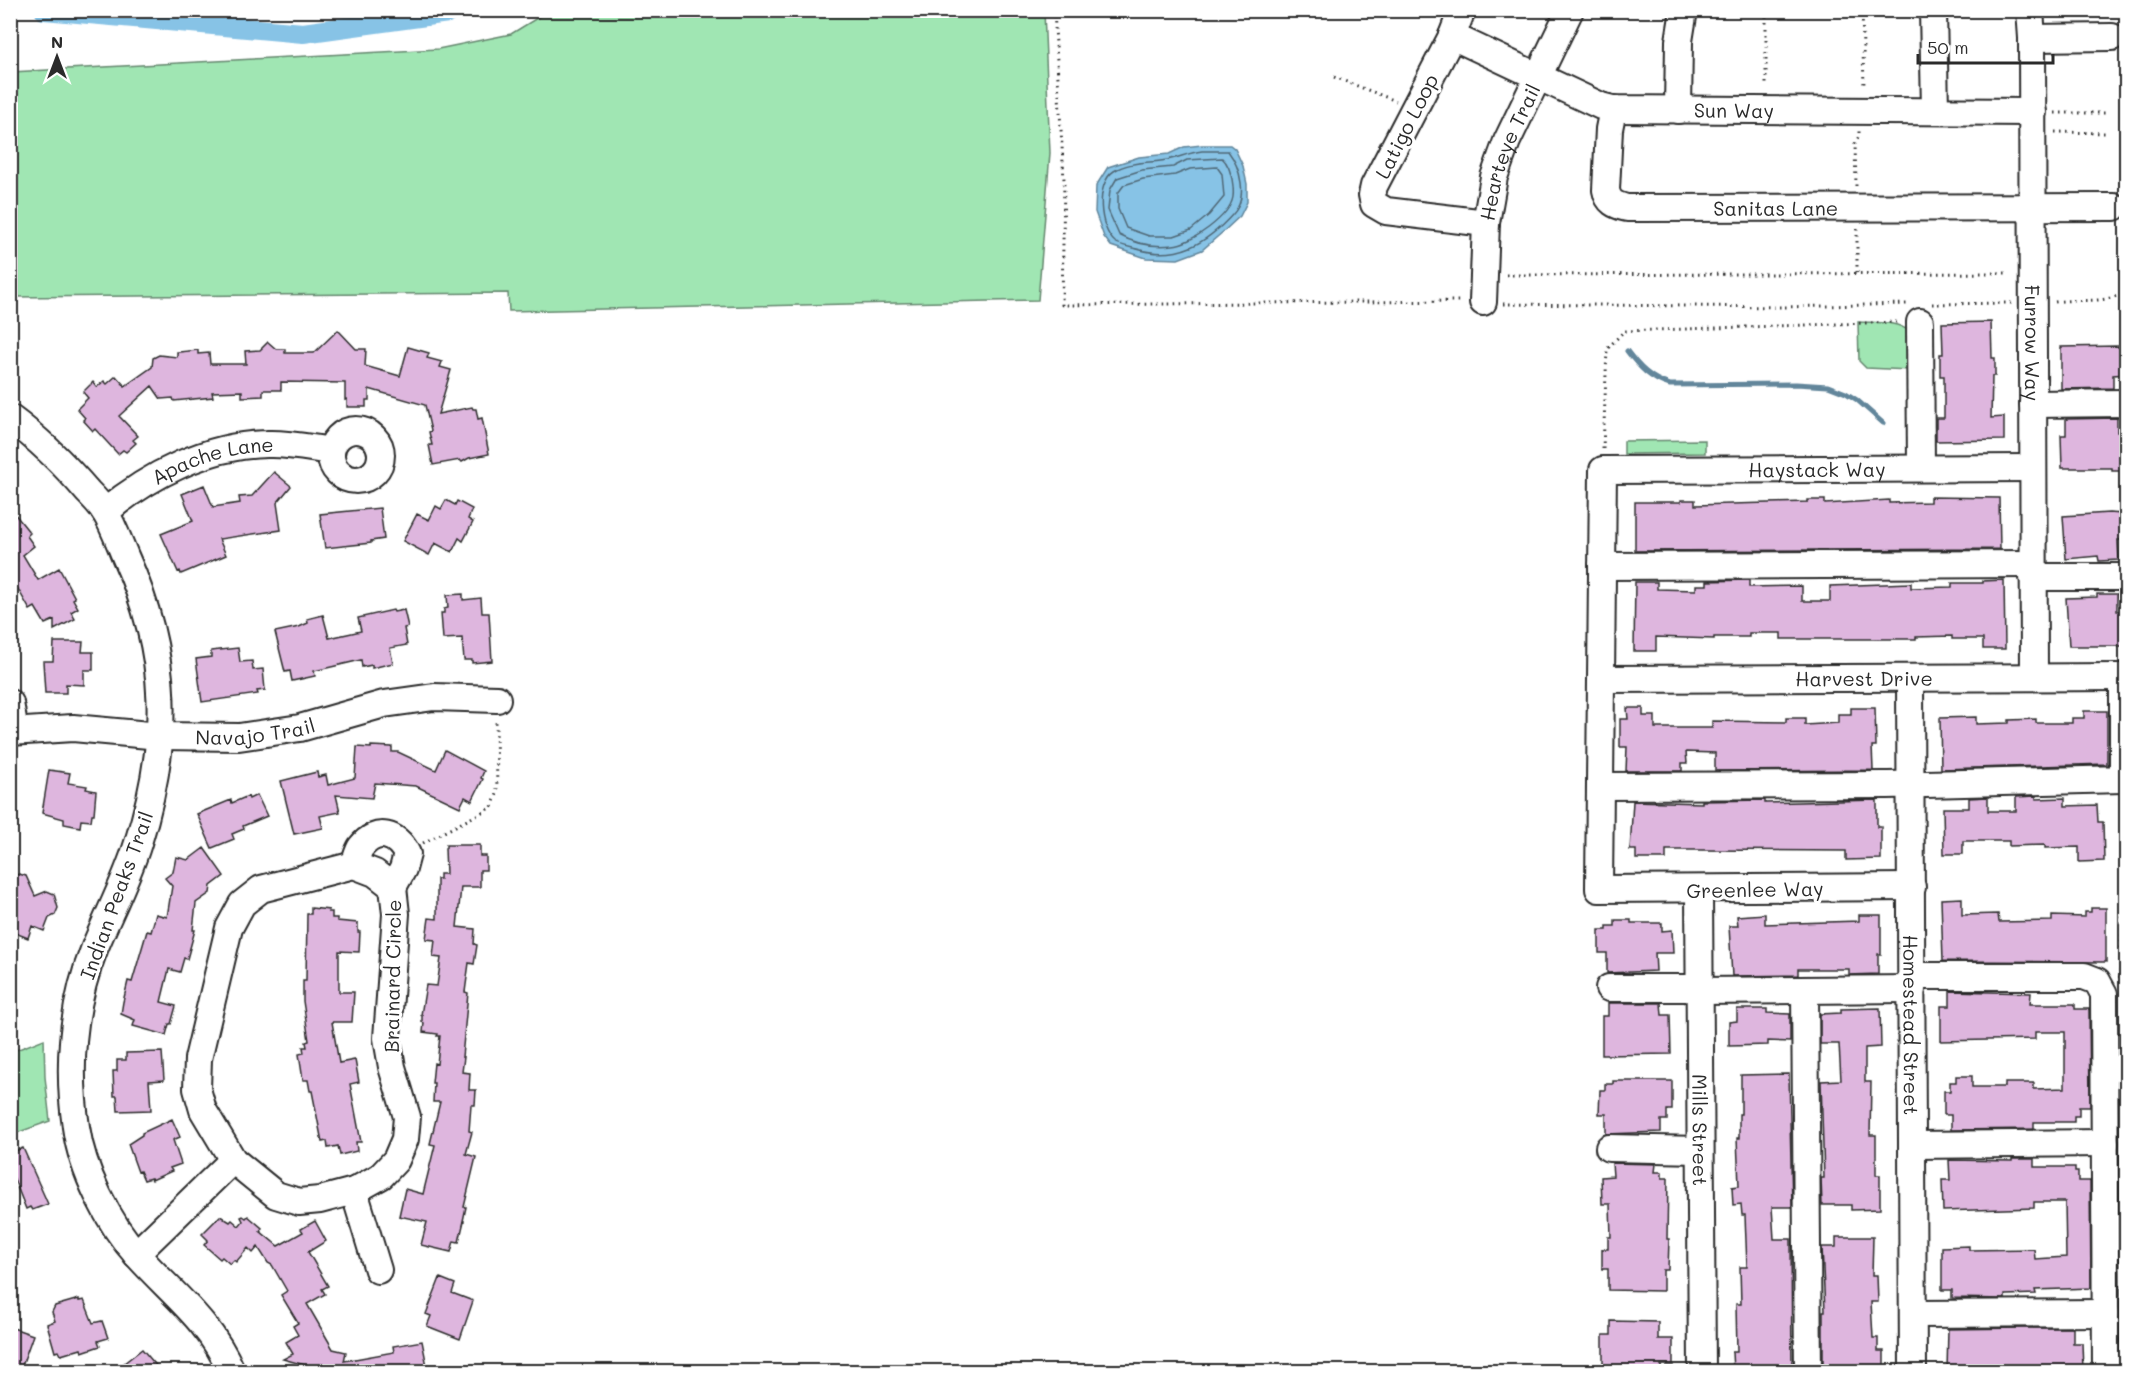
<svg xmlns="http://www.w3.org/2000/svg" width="2137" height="1382" font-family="Mali,sans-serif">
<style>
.green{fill:#a0e6b3;stroke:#66886f;stroke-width:1.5}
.water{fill:#87c3e6;stroke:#62869b;stroke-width:1.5}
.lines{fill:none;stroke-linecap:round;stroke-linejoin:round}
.shore{stroke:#506876;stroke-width:1.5}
.stream{stroke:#62869b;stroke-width:5}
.canal{stroke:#87c3e6;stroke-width:20}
.building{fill:#deb6de;stroke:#2b2b2b;stroke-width:1.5}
.minor-casing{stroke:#2b2b2b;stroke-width:30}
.path{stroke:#2b2b2b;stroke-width:3;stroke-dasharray:1.5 4.5;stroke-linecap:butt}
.minor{stroke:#fff;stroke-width:26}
.labels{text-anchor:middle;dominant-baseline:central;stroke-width:6;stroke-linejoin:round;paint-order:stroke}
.street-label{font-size:20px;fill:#2b2b2b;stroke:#fff}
</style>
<rect width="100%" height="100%" fill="#fff"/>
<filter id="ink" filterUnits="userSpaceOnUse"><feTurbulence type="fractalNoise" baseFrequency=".0167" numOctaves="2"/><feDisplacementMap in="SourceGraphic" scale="12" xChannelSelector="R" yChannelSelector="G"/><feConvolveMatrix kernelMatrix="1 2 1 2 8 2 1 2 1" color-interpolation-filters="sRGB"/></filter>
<g filter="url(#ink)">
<path class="green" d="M550,10L1044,11L1050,153L1038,300L509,311L508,293L11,297V72L438,49L511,34Z
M1858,322C1875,323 1897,320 1910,332V370L1866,368L1859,361Z
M1705,440V453L1624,454V441Z
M44,1039L45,1077L50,1121L11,1135V1052Z"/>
<path class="water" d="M1202,145H1230L1235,149L1243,166L1247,184V202L1240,216L1224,231L1202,250L1178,259L1146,258L1111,246L1104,237L1095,212L1096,186L1108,167L1139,157L1169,154L1184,147Z
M2126,948V1230L2124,1222L2122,1028Z"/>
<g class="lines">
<path class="shore" d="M1202,151H1228C1241,168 1248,198 1233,214C1206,244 1177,261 1137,249C1130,247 1121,246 1115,242C1099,229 1095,183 1114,171C1131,160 1153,164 1171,159C1183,156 1189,153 1202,151Z
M1222,158C1228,163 1230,171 1232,179C1233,185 1234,191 1233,197C1230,216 1191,244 1173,245C1155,247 1135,244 1119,235L1108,210L1110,190L1117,178L1142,170L1173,167L1187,160Z
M1217,167L1222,174L1224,197L1209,215L1191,230L1174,236H1149L1126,228L1118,209V193L1124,185L1143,179L1175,175L1190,169Z"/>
<path class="stream" d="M1627,351C1639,367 1650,379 1670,385L1796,384L1828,386L1846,393L1857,400L1883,423"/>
<path class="canal" d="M44,10L303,33L448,13L450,10"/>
</g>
<path class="building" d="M1991,322L1992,358H1995V376H1992L1991,418L2004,417V440L1936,441V418H1944V376H1940V354H1943L1942,323Z
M338,330L356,349H366L365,366L400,376L408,347L429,353L427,358L442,362L440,367L451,370L438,414L472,407L473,409H476L478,419L482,418L489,454L469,458L462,462L460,460L433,465L429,445H432L429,432L431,431L425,405L369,389V400H366V407H347V399L345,400V383L281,382V390H263V396L242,397V391L212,392L213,397L174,401L173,398L161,399L152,386L119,416L138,436L133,440L136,443L126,452L123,450L118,454L95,429L93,431L83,420L85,418L77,409L88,398L83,392L93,382L97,387L104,381L107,384L116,376L125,386L152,367L153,358L159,355L177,357V352H179L198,350V354L209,353L210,364H246L245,351L260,350L268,342L276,349H285V353H314Z
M2118,346V347H2127V374L2113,375V388L2061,389V347Z
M2117,418V432H2127V471H2112V468H2062L2061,435H2066V419Z
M274,472L291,486L277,503L281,530L219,539L226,555L181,574L180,571L178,572L161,534L193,521L182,494L204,485L213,507L240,503L239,497L252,496Z
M1930,497L1999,498L2000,549L1635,551V502H1681V500H1695V505L1808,502V500H1825V504L1889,500V503L1930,502Z
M446,500L455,505L457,501L472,509L468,519L473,522L463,541L459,538L452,552L435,543L429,555L403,541L417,514L429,520L436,506L441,509Z
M10,508L30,533L27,536L34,546L23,555L38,580L59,568L75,598L73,599L78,608L71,612L75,619L54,630V620L45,624L35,607L30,610L10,575Z
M380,508L384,539L371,541V543L325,548L320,514Z
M2109,513L2123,514L2124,540H2118L2119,560L2099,561L2098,556L2066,559L2063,516Z
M1749,580V587L1802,586V601H1830V586L1911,583V588L1952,587V583H1983V581L2004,580L2005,649H1983V639H1952V636L1916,637V639H1781V633H1749V637H1714V639L1656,637V651H1634L1635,582H1657V589L1696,590V585H1707V581Z
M463,594V600L481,598L482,613H489L492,661L472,663V660H464L462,638L443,639L441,613H444V609L448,608L447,595Z
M2097,594H2117V611H2125V646H2069L2066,598L2097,597Z
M393,610L394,612L404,610L408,627L404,628L407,645L390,648L393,663L372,668V665L362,667L361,660L314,671L315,676L292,681L290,671L285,672L275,632L299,627L308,623L307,619L323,615L329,638L361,631L358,618Z
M54,642H83L82,652H93V670H84V685L66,684V693H45L43,661H53Z
M238,648L240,662L252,661L253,670L263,669L265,690L257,691L258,694L202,702L196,659L211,657V651Z
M1627,708H1643V716H1655V728H1712V721L1786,722V718H1805V725L1838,723V714H1851V708H1875L1876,746H1872L1873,770L1715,771V753L1686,752L1687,763H1682V771H1626L1627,747H1620V719H1628Z
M2084,711H2107V764L1941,769L1940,718L1976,717V724L2009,723V720L2036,719V723H2072V718H2084Z
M371,746L392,747V752H398L436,770L445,750L484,771L481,778L483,779L472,801L465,797L460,807L416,786L375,783L372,798L336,795L340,812L320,816L323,828L294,834L281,781L317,772L318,777L326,775L328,785L355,778L357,747L371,748Z
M49,770L70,773L68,783L87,786L86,789L96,791L94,814H92L91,821L81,820L80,827L64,824V819L42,813Z
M257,795L267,816L243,826L244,829L232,834L234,839L212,848L197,814L231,800L232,803L248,796L249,799Z
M2036,796V799L2065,798V806L2097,805L2098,822H2103L2104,861L2079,862V847L2045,848V845L2009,846V841H1963V854H1944L1943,808H1969V798L1988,797V811H2016V797Z
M1765,800V803L1877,800V827H1881V859L1846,860V851L1701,850H1666V859H1636V850H1630L1633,801L1702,803V801Z
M446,845H480V856H486V870H480V887H461L457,927L475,929L474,944L477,945L474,964L469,963L465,992L468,993L462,1057H464L462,1072L470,1073L469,1090H476L475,1105H471L469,1131L472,1132L466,1154L476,1157L464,1207H466L463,1221H464L459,1242L454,1241L451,1252L421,1245L427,1222L399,1216L405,1189L423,1194L435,1145L430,1144L440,1102H433L434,1083H432L434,1063L437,1064L440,1036H437L438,1034L423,1032L424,1023L422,1022V1015H421L426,985L437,986L441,958L433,957L435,940L426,939L429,918L437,919V879H440V874H446L445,848H446Z
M204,848L224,876L211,886L210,893L196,903L193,930H195L187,959L184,958L180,972L169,969L161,1002L176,1006L171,1024H169L166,1035L133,1026L135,1020L121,1014L123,1002L128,981L132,982L147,931L151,932L156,914L167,917L172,886L165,878L173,872L176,857L188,860Z
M19,874L26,876L35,896L47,891L54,894L58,908L55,915L49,918L44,931L32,926L28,938L10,931V881L12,876Z
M1962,898V915L1998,914L1999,922L2052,921V916L2085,917V912H2091V908H2106V962L1943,961L1941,899Z
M311,908L329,910L328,912H332V918H337V921L358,923V932H360L359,952L339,951V992H354L352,1022H332L339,1063L355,1060L359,1082L350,1084L361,1142H356L357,1151L340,1155L338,1146L328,1148L327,1141L322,1142L312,1091H310L308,1080H303L299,1054L304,1053L303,1047H307L306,1042L309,1041L303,1001V981H306L307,914H311Z
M1765,914V924L1859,921V915H1881V954H1878V974L1849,975V969H1798V975L1732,976L1729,926H1738L1737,916Z
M1615,920H1631V923H1662V931L1672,930L1673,953H1655L1656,971L1607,973V953H1599V930H1607V926H1615Z
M1950,991L2031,993L2030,1004H2075V1009H2089L2090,1107H2079V1116H2074V1122H2034V1129L1951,1130V1115H1944V1091H1950V1082H1956V1076H1972V1087H2005V1083H2034V1089L2065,1088V1032H2035V1039L1941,1041V1006H1950Z
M1608,1003H1661L1662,1015H1670L1671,1054L1602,1055V1016H1608Z
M1880,1008L1881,1047L1865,1048V1082H1871L1870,1135H1876V1175H1880V1209L1851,1210V1205H1822L1821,1178H1824L1821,1081L1841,1080L1839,1044H1820V1014L1841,1013V1009Z
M1737,1009H1767V1013L1790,1014V1042L1768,1041V1045L1729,1046V1022L1737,1021Z
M162,1052L164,1080L149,1081L151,1110L118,1111L117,1096H114L113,1071H117V1060H126V1053Z
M1789,1074L1792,1207H1772L1774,1239H1791L1792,1371H1733L1732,1352H1737L1736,1304H1741L1740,1267H1747L1745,1215H1742L1741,1204L1733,1205L1732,1187L1739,1186L1737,1138H1739V1114H1741V1075Z
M1613,1081H1672V1110H1667V1120H1661V1132L1606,1134V1114H1599L1600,1090H1605V1084H1613Z
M172,1119L180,1137L173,1140L181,1164L170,1168L172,1171L152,1180L151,1178L144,1180L140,1171L138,1172L128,1144L142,1135V1133Z
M23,1148L48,1204L32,1210L30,1207L26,1209L10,1169V1153Z
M2012,1159H2034V1167H2075V1172H2078V1181H2090L2091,1288L2035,1290L2036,1294L2005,1295V1299L1952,1298V1290H1942V1247L1969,1246V1250L2034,1249L2035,1259L2066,1257L2065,1202H2034V1208L1943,1211L1942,1180H1950L1949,1160L2012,1161Z
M1612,1163L1656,1164L1655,1172H1662V1178H1668L1667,1239H1669L1668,1270H1663V1291L1608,1290V1269H1602V1249H1608V1237H1611L1610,1204H1602L1601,1177L1613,1176Z
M220,1216L230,1222L232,1220L239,1226L243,1221L241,1217L243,1216L246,1218L248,1216L262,1228L260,1231L278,1246L303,1232L301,1229L315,1221L326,1241L308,1252L328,1286L322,1289L325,1294L307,1304L333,1349L346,1352L344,1361L394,1352L393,1346L422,1341L428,1371H326L283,1359L293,1354L286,1342L298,1335L293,1326L298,1323L281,1295L287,1291L272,1265L268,1263L258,1247L253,1253L248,1248L236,1262L234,1260L230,1264L222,1257L220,1259L204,1245L208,1240L202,1234Z
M1836,1237H1873L1872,1275H1877L1878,1302H1871L1873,1338H1878V1351H1884V1371H1823V1311H1825L1822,1247H1836Z
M440,1278L455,1284L452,1293L473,1301L460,1339L427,1326L431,1316L426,1314Z
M79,1299V1301L84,1300L93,1323L102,1321L108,1338L98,1341L100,1346L82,1352L81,1349L61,1355L59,1351L55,1352L47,1324L55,1321L52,1312L55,1306Z
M1611,1321L1658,1322V1339H1673V1365H1661V1371H1603V1335H1611Z
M10,1327L33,1335L20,1371H10Z
M2024,1328H2073V1343H2082L2083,1371H1947L1948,1329Z
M142,1349L161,1371H114Z"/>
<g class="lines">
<g class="minor-casing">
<g id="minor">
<path d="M1462,10L1452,36L1374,186L1372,195L1374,204L1386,211L1486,223"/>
<path d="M1933,10L1935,110"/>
<path id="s1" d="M2030,10L2032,38L2034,677"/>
<path id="s2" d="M1452,36L1601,106L1613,109L2033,112"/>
<path d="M2032,38L2112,37"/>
<path id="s3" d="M1613,109L1609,129L1606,190C1608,202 1615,205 1627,208L2114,207"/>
<path d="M1678,110L1679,41L1684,10"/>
<path id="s4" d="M1483,302L1486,223L1494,177L1507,141L1570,10"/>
<path d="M1920,322L1921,468"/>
<path d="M2033,404L2126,403"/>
<path d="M10,418C40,440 64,464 88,492C94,498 101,505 105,512C113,525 119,542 125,556C170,655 170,741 138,843C127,879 109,913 95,947C72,1005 67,1065 76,1127C82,1170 108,1223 138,1256C174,1296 209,1320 232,1372"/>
<circle cx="356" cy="455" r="25"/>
<path id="s5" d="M105,512C149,475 208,445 267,444C288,443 310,448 331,451"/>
<path d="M1602,566L2033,564"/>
<path d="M2033,577H2126"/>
<path id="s6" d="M1602,679L2126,677"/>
<path id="s7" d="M1910,679L1913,1372"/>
<path d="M10,703L15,731"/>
<path id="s8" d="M10,732L73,728L160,736L239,737L300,728L384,704L434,697L497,699"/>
<path d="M1600,786L1888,785L2123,779V677"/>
<path d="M354,865L375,873L393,887L396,914L387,1038L392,1067L407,1117L405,1139L396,1160L381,1176L354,1191L320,1200L299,1202L276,1195L233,1160L203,1110L197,1089L198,1059L229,928L242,904L261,889Z"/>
<path d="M354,865C356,860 358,851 361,847C377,827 397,834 407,854L403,869L393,887"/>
<path id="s9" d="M1912,887L1599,889L1603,470L2033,468"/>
<path id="s10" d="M1699,890L1702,1372"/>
<path d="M1912,976H2084L2097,981L2104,994L2106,1372"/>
<path d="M1609,988H1699"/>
<path d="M1805,990L1808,1372"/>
<path d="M1699,991L1912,989"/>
<path d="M1912,1145L2105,1143"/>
<path d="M1609,1148L1700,1150"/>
<path d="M354,1191L378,1270"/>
<path d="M136,1254L233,1160"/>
<path d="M1913,1314L2106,1313"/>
</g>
</g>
<path class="path" d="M1054,10L1064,180L1062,305L1461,301
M1766,10V87
M1862,10L1864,87
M1334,77L1396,101
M2055,113H2108
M2055,132L2107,133
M1856,186L1855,144L1859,136V131
M1857,229V274
M1506,275L2010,273
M2055,302C2081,298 2101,305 2126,292
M1503,304L1782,307L1908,304
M1932,304L2013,303
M1603,449L1607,349L1624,331L1898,322
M2124,799L2126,856
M423,843L492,807L497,794L496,721
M2120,978L2122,921L2126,887"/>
<use href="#minor" class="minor"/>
</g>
</g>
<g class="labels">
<g class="street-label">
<text stroke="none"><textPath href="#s2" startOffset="298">Sun Way</textPath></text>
<text transform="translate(1406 126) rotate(-63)">Latigo Loop</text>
<text stroke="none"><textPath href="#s4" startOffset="154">Hearteye Trail</textPath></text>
<text stroke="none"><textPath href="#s3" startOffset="260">Sanitas Lane</textPath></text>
<text stroke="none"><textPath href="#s1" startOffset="333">Furrow Way</textPath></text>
<text stroke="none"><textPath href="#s5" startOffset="122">Apache Lane</textPath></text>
<text stroke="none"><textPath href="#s9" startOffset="946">Haystack Way</textPath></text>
<text stroke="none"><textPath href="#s6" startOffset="262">Harvest Drive</textPath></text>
<text stroke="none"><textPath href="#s8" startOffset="246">Navajo Trail</textPath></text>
<text transform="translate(1755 889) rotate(-1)">Greenlee Way</text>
<text transform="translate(116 895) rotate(-70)">Indian Peaks Trail</text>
<text transform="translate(392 976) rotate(-89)">Brainard Circle</text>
<text stroke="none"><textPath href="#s7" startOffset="346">Homestead Street</textPath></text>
<text stroke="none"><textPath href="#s10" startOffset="240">Mills Street</textPath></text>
</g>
</g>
<rect width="2137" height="1382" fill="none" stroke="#fff" stroke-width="36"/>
<rect x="18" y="18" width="2101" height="1346" fill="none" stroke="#2b2b2b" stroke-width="2" filter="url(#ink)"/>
<g transform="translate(57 57)" stroke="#ffffff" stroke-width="4.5" paint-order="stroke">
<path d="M0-4.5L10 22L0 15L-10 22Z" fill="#2b2b2b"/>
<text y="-9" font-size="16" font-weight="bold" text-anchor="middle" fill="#2b2b2b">N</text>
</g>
<path d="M1918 54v9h135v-9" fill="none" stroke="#2b2b2b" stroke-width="3"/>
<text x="1927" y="54" font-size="18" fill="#2b2b2b" stroke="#ffffff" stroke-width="4.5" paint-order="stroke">50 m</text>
</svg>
